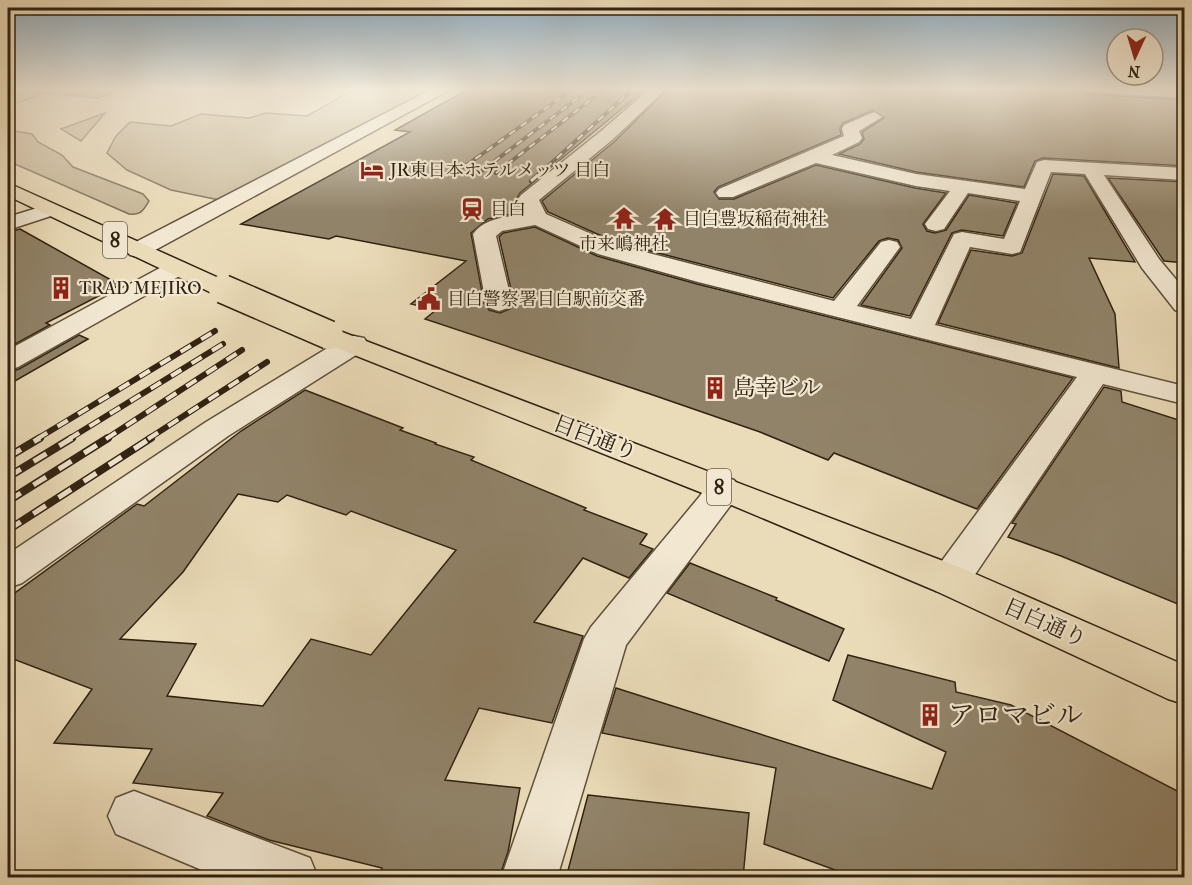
<svg xmlns="http://www.w3.org/2000/svg" width="1192" height="885" font-family="'IM FELL French Canon','Noto Serif JP',serif">
<style>
.green{fill:#cbbc9d;stroke:#7e6f58;stroke-width:1.5}
.building{fill:#918369;stroke:#302212;stroke-width:1.5;fill-rule:evenodd}
.lines{fill:none;stroke-linecap:round;stroke-linejoin:round}
.minor-casing{stroke:#5f503c;stroke-width:3}
.major-casing{stroke:#302212;stroke-width:3}
.minor{fill:#f2e8d2;fill-rule:evenodd}
.major{fill:#ebdcb9;fill-rule:evenodd}
.rail-far3-casing{stroke:#302212;stroke-width:4}
.rail-far2-casing{stroke:#302212;stroke-width:4.5}
.rail-far1-casing{stroke:#302212;stroke-width:6}
.rail-casing{stroke:#302212;stroke-width:8}
.rail-far3{stroke:#f2e8d2;stroke-width:2;stroke-dasharray:7;stroke-linecap:butt}
.rail-far2{stroke:#f2e8d2;stroke-width:3;stroke-dasharray:9;stroke-linecap:butt}
.rail-far1{stroke:#f2e8d2;stroke-width:4;stroke-dasharray:12;stroke-linecap:butt}
.rail{stroke:#f2e8d2;stroke-width:5;stroke-dasharray:15;stroke-linecap:butt}
.major-bridge-far1-casing{stroke:#302212;stroke-width:24;stroke-linecap:butt}
.major-bridge-casing{stroke:#302212;stroke-width:31;stroke-linecap:butt}
.major-bridge-far1{stroke:#ebdcb9;stroke-width:22}
.major-bridge{stroke:#ebdcb9;stroke-width:28}
.labels{text-anchor:middle;dominant-baseline:central;stroke-width:4.5;stroke-linejoin:round;paint-order:stroke}
.far-poi-label{font-size:18px;fill:#302212;stroke:#f2e8d2;text-anchor:start}
.shield{fill:#f2e8d2;stroke:#6a5d4c;stroke-width:1.5}
.shield-label{font-size:21px;font-weight:bold;fill:#302212}
.poi-label{font-size:22px;fill:#302212;stroke:#f2e8d2;text-anchor:start}
.street-label{font-size:22px;fill:#302212;stroke:#f2e8d2}
.near-poi-label{font-size:27px;fill:#302212;stroke:#f2e8d2;text-anchor:start}
</style>
<rect width="100%" height="100%" fill="#ebdcb9"/>
<filter id="stains"><feTurbulence type="fractalNoise" baseFrequency=".00333" numOctaves="4"/><feColorMatrix values="0 0 0 0 .2 0 0 0 0 .09 0 0 0 0 .02 0 0 0 .5 -.17"/></filter>
<radialGradient id="worn" r=".72"><stop offset=".6" stop-color="#630" stop-opacity="0"/><stop offset="1" stop-color="#630" stop-opacity=".3"/></radialGradient>
<path class="green" d="M8,89V88L123,89L98,98L46,93L8,106Z
M355,89H433L219,200L171,190L127,170L107,153L116,136L130,122L171,126L201,114L249,118L266,113L307,116Z
M105,113L81,141L61,129Z
M8,130L32,134L38,142L62,155L73,167L143,194L149,201C143,211 141,215 129,214L8,161Z"/>
<path class="building" d="M470,88H647L520,193L516,200L521,212L488,219L471,233L484,303L489,310L500,313L510,309L514,302L499,237L503,233L535,227L597,256L697,284L1073,378L977,509L834,453L828,460L760,432L650,394L425,319L436,310L411,304L466,261L336,236L329,239L241,224L410,132L395,130Z
M669,88H1078L1087,94L1183,100L1185,166L1043,158L1035,161L1024,187L916,172L839,154L860,144L864,139L862,132L884,118L873,110L843,123L840,128L841,135L718,187L714,192L719,199H734L816,165L915,188L946,193L923,224L927,231L935,233L946,230L969,195L1017,203L1003,236L962,230L952,233L910,316L861,305L902,248L898,240L888,238L879,241L833,298L615,242L548,212L542,201L614,142Z
M1053,174L1084,176L1135,262L1089,258L1115,314L1119,368L938,323L971,250L1012,256L1022,253Z
M1108,178L1185,182V263L1164,261Z
M20,229L120,285L46,323L50,325L8,348V232Z
M79,335L88,339L8,385V372L19,369Z
M1104,387L1121,391L1122,402L1185,422V607L1061,556L1008,537L1016,524L1012,523Z
M305,390L403,428L400,430L436,443L435,444L474,457L471,460L586,508L584,510L647,534L640,544L653,549L629,578L583,558L534,622L583,636L552,723L479,708L445,780L520,788L508,852L499,878H379L382,868L269,840L207,816L223,793L133,783L152,749L54,743L92,689L8,657V598L137,504L144,506L241,431ZM238,494L278,502L287,495L346,515L351,511L456,550L371,655L311,639L263,706L167,696L196,644L120,639L183,572Z
M690,563L777,598L776,600L844,629L829,661L667,593Z
M848,655L955,682L956,692L1011,705L1185,795V878H857L764,844L776,768L602,733L616,688L932,789L946,752L833,700Z
M588,795L749,813L743,878H566Z"/>
<g class="lines">
<g class="minor-casing">
<path id="minor" d="M434,88H453L146,255L138,257L130,255L126,250L130,245Z
M651,88H667L612,140L539,200L546,214L614,244L834,301L881,242L889,240L897,242L900,247L857,306L911,319L954,234L962,232L1004,239L1020,201L968,193L944,229L936,231L928,229L925,224L950,191L916,186L816,163L733,197H719L716,193L719,189L844,136L842,129L844,125L874,112L882,117L859,131L862,138L859,142L832,155L916,174L1025,189L1037,162L1044,160L1184,168V180L1104,175L1159,259L1184,289V313L1175,310L1142,268L1085,174L1051,172L1020,252L1012,254L970,247L935,325L1184,386V404L1103,384L964,591L950,595L936,591L930,580L936,569L1077,377L698,282L598,254L535,225L502,231L496,236L512,303L508,308L499,311L490,308L486,303L473,234C484,218 506,217 524,214L518,199L521,195L600,132Z
M1080,88L1184,89V98L1087,92Z
M50,204L57,206L61,210L57,214L8,230V217Z
M177,261L185,263L189,268L185,273L18,367L8,370V350L169,263Z
M354,336L364,338L368,344L364,350L228,436L22,583L8,588V554L206,422L344,338Z
M722,476L734,480L740,488L733,502L626,645L557,878H501L584,639L591,627L700,496L710,480Z
M134,791L310,858L318,878H221L116,834L108,816L116,798Z"/>
</g>
<g class="major-casing">
<path id="major" d="M8,183L232,284L236,289L232,294L223,297L214,294L8,196Z
M329,327L964,569L1184,665V704L1168,699L936,591L710,496L319,341L315,335L319,329Z"/>
</g>
<use href="#minor" class="minor"/>
<use href="#major" class="major"/>
<g class="rail-far3-casing">
<path id="rail-far3" d="M464,167L574,88
M483,170L591,88
M496,173L606,88
M536,177L634,88"/>
</g>
<g class="rail-far2-casing">
<path id="rail-far2" d="M531,181L538,175"/>
</g>
<g class="rail-far1-casing">
<path id="rail-far1" d="M37,439L215,331
M69,439L223,344
M106,439L242,350
M148,439L267,362"/>
</g>
<g class="rail-casing">
<path id="rail" d="M8,457L40,438
M8,477L72,438
M8,501L108,438
M8,530L151,438"/>
</g>
<use href="#rail-far3" class="rail-far3"/>
<use href="#rail-far2" class="rail-far2"/>
<use href="#rail-far1" class="rail-far1"/>
<use href="#rail" class="rail"/>
<g class="major-bridge-far1-casing">
<path id="major-bridge-far1" d="M223,289L226,290"/>
</g>
<g class="major-bridge-casing">
<path id="major-bridge" d="M223,289L329,335"/>
</g>
<use href="#major-bridge-far1" class="major-bridge-far1"/>
<use href="#major-bridge" class="major-bridge"/>
</g>
<linearGradient id="sky" x2="0" y2="1"><stop stop-color="#8fabbe"/><stop offset="0.42" stop-color="#f6efe0"/><stop offset="1" stop-color="#f6efe0" stop-opacity="0"/></linearGradient>
<rect width="1192" height="212" fill="url(#sky)"/>
<defs>
<g id="hotel-bare" transform="scale(1.8)"><path d="M-6-4.5h1.5V1H6V5H4.5V3h-9V5H-6ZM-4 0a1.8 1.8 0 1 1 3.6 0ZM.5 0V-2.5h3Q6-2.5 6 0Z" fill="#8f2418" stroke="#f2e8d2" stroke-width="2.5" paint-order="stroke"/></g>
<g id="station-bare" transform="scale(1.8)"><path d="M-3-6H3Q5-6 5-4V2Q5 4 3 4L4.5 6H3L1.5 4h-3L-3 6H-4.5L-3 4Q-5 4-5 2V-4Q-5-6-3-6ZM-3.5-4v3h7v-3ZM-3.5 1v1.5H-2V1ZM2 1v1.5H3.5V1Z" fill="#8f2418" stroke="#f2e8d2" stroke-width="2.5" paint-order="stroke"/></g>
<g id="temple-bare" transform="scale(1.8)"><path d="M0-6L5-2H3V0L6.5 2.5H4V6H1.5V3h-3V6H-4V2.5H-6.5L-3 0V-2H-5Z" fill="#8f2418" stroke="#f2e8d2" stroke-width="2.5" paint-order="stroke"/></g>
<g id="building-bare" transform="scale(1.8)"><path d="M-4-6H4V6H1V3H-1V6H-4ZM-2.5-4.3h1.7v1.8h-1.7ZM.8-4.3h1.7v1.8H.8ZM-2.5-1h1.7V.8h-1.7ZM.8-1h1.7V.8H.8Z" fill="#8f2418" stroke="#f2e8d2" stroke-width="2.5" paint-order="stroke"/></g>
<g id="civic-bare" transform="scale(1.8)"><path d="M-.6-6.5H3V-4.5H.6V-3L4-1V1h2V6H-6V1h2V-1L-.6-3ZM-1.2 2.5V6h2.4V2.5Z" fill="#8f2418" stroke="#f2e8d2" stroke-width="2.5" paint-order="stroke"/></g>
</defs>
<g fill-rule="evenodd">
<use href="#hotel-bare" x="372" y="170"/>
<use href="#station-bare" x="472" y="209"/>
<use href="#temple-bare" x="624" y="218"/>
<use href="#temple-bare" x="665" y="219"/>
<use href="#building-bare" x="61" y="288"/>
<use href="#civic-bare" x="429" y="299"/>
<use href="#building-bare" x="715" y="388"/>
<use href="#building-bare" x="930" y="715"/>
</g>
<g class="labels">
<g class="far-poi-label">
<text x="390" y="170">JR東日本ホテルメッツ 目白</text>
<text x="490" y="209">目白</text>
<text x="683" y="219">目白豊坂稲荷神社</text>
<text x="624" y="244" text-anchor="middle">市来嶋神社</text>
<text x="79" y="288">TRAD MEJIRO</text>
<text x="447" y="299">目白警察署目白駅前交番</text>
</g>
<g class="shield">
<rect x="103" y="222" width="24" height="36" rx="4.5"/>
<rect x="707" y="469" width="24" height="36" rx="4.5"/>
</g>
<g class="shield-label">
<text x="115" y="240">8</text>
<text x="719" y="487">8</text>
</g>
<g class="poi-label">
<text x="733" y="388">島幸ビル</text>
</g>
<g class="street-label">
<text transform="translate(595 438) rotate(21)">目白通り</text>
<text transform="translate(1045 623) rotate(24)">目白通り</text>
</g>
<g class="near-poi-label">
<text x="948" y="715">アロマビル</text>
</g>
</g>
<rect width="1192" height="885" fill="none" stroke="#ebdcb9" stroke-width="30"/>
<rect x="9" y="9" width="1174" height="867" fill="none" stroke="#302212" stroke-width="3"/>
<rect x="15" y="15" width="1162" height="855" fill="none" stroke="#302212" stroke-width="1.5"/>
<g transform="translate(1135 57) rotate(184)"><circle r="28" fill="#f2e8d2" stroke="#a49985" stroke-width="1.5"/>
<path d="M0-4.5L10 22L0 15L-10 22Z" fill="#8f2418"/>
<text y="-9" font-size="16" font-weight="bold" text-anchor="middle" fill="#302212">N</text>
</g>
<rect width="100%" height="100%" filter="url(#stains)"/>
<rect width="100%" height="100%" fill="url(#worn)"/>
</svg>
